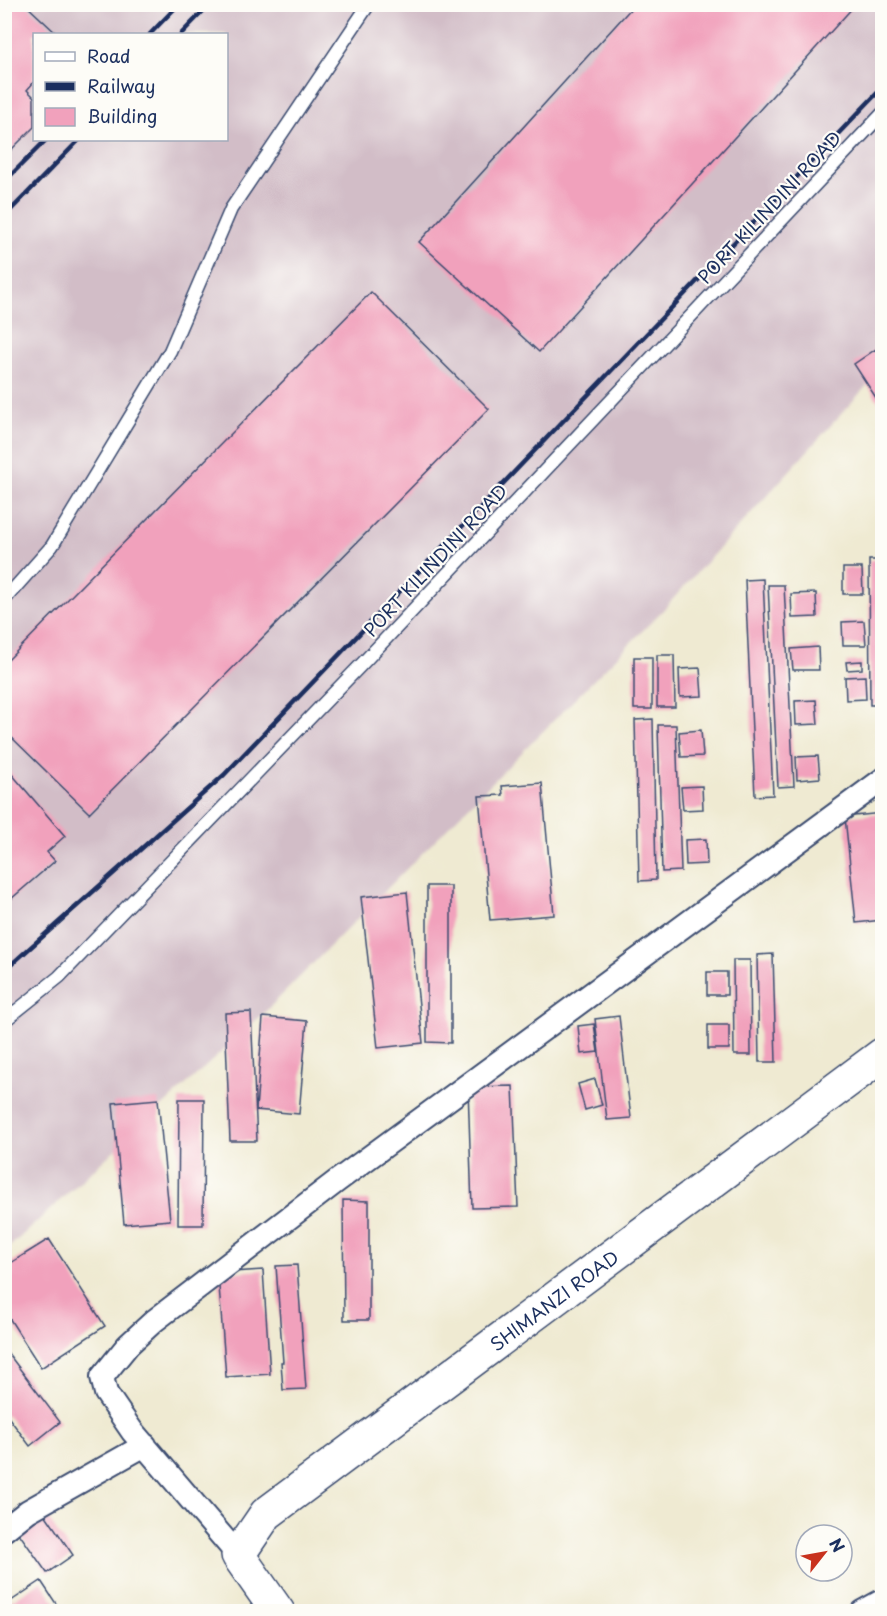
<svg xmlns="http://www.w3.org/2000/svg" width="887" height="1616" font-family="'Playpen Sans',sans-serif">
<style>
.industrial{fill:#d2bdc7;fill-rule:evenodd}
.building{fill:#f1a1bc}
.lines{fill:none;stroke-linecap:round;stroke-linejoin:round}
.lane-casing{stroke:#3b4b6f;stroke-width:15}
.street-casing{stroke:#3b4b6f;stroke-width:26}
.secondary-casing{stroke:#3b4b6f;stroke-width:36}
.lane{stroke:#fff;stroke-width:12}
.street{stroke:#fff;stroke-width:22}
.secondary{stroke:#fff;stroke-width:33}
.rail{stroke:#1b2f5e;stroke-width:4.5}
.labels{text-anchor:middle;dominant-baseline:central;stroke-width:4.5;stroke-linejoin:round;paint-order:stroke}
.street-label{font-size:18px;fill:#1b2f5e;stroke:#fdfcf7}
</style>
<rect width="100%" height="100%" fill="#fdfcf7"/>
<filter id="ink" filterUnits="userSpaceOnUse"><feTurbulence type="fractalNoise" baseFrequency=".0167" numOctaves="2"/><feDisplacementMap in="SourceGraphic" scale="12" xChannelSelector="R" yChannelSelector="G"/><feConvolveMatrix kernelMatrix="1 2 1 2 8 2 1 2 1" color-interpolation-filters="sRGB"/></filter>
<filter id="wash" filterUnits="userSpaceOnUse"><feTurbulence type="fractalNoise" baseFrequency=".008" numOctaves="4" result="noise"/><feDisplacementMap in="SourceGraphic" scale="24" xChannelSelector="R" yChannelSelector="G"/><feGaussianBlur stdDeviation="1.35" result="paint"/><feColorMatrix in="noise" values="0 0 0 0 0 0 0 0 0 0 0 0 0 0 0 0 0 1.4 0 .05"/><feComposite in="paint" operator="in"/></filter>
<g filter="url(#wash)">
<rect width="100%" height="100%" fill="#efead2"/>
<path class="industrial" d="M5,5H882V369L662,611L267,1010L5,1251ZM34,34H226V140H34Z"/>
<g id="blocks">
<path class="building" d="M635,4H856L539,352L419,242Z
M4,5H26L57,34H34V82L27,90L34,97V127L4,157Z
M371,292L489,409L89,813L4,730V664Z
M876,349L882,359V407L854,364Z
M869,560H882V705H870Z
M843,568H862L863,594H843Z
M763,579L773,795L755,796L745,580Z
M768,585H784L794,786L778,787Z
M816,593L817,617L792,618L791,594Z
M864,621L866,645H843L842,622Z
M818,647L819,670H793L791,649Z
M657,655H674L675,707H657Z
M634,657H652V709H634Z
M862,661V669L847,670L846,662Z
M700,668L702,696L680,697L679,669Z
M865,676L866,699L846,700L845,677Z
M816,700L818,724L796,725L795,701Z
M653,719L656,880L639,881L635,720Z
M658,725H676L681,871L662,872Z
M701,730L703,756L681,757L679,732Z
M818,756L820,778L797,780L796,757Z
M4,765L65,836L47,852L55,861L4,905Z
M542,783L554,915L490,920L479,796L503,795L502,786Z
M702,786L703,809L683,810L681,787Z
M882,813V920L856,923L845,817Z
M706,839L707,864L686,865L685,840Z
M427,886H451V1043L427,1042Z
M407,892L423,1043L378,1048L361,897Z
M773,954L776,1062H759L757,955Z
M733,960H750L751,1055H734Z
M707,972H727V995H707Z
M251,1012L257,1141H230L225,1013Z
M619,1016L631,1118L607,1120L595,1019Z
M263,1017L307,1021L299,1114L256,1110Z
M594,1024L598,1052L581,1054L578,1026Z
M708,1025H729V1049H708Z
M595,1079L602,1105L585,1110L578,1084Z
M513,1086L518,1207L472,1208L468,1087Z
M158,1099L170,1220L124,1224L113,1103Z
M179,1099H204L203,1225H178Z
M343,1200L369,1201V1320H344Z
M49,1239L105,1326L41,1368L4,1310V1267Z
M297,1265L306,1389L283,1390L281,1362H283L276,1266Z
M263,1270L270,1374L226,1377L218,1273Z
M4,1348L60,1422L30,1446L6,1414L4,1415Z
M45,1514L73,1555L47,1573L18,1532Z
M41,1581L57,1605L47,1612H14L10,1605L4,1609V1592L11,1601Z"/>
</g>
</g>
<g filter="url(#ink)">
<use href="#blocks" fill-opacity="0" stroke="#3b4b6f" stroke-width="1.5"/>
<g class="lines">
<g class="lane-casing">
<path id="lane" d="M4,600L52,546L170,351L231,209L369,4
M4,1021L59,977L360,666L882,114"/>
</g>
<g class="street-casing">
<path id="street" d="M4,1530L28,1511L145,1445
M238,1555L132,1431L106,1393L102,1377L128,1345L154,1321L337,1181L882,780
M862,1612L882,1601"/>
</g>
<g class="secondary-casing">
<g id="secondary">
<path id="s1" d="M278,1612L238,1555L266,1514L882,1055"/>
</g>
</g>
<use href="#lane" class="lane"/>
<use href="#street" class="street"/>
<use href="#secondary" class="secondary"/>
<path class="rail" d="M150,34L179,4
M181,34L210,4
M4,182L46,140
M4,217L79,140
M4,971L224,775L882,88"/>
</g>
</g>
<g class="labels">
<g class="street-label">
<text transform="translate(769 207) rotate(-47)">PORT KILINDINI ROAD</text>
<text transform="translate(435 560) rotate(-47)">PORT KILINDINI ROAD</text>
<text stroke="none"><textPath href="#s1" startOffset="478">SHIMANZI ROAD</textPath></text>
</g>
</g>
<rect width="887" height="1616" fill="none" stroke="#fdfcf7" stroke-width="24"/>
<rect x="33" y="33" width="195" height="108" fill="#fdfcf7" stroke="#a3aaba" stroke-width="1.5"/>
<rect x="45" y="52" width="30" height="9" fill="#ffffff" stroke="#a3aaba" stroke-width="1.5"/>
<text x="87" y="63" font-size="18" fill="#1b2f5e">Road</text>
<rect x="45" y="82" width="30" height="9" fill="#1b2f5e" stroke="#a3aaba" stroke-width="1.5"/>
<text x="87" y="93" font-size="18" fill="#1b2f5e">Railway</text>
<rect x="45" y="108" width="30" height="18" fill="#f1a1bc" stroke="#a3aaba" stroke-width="1.5"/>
<text x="87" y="123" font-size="18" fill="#1b2f5e">Building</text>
<g transform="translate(824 1553) rotate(59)"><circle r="28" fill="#fdfcf7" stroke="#a3aaba" stroke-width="1.5"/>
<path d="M0-4.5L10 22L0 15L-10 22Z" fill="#c8321e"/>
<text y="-9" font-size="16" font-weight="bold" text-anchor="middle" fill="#1b2f5e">N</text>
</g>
</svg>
